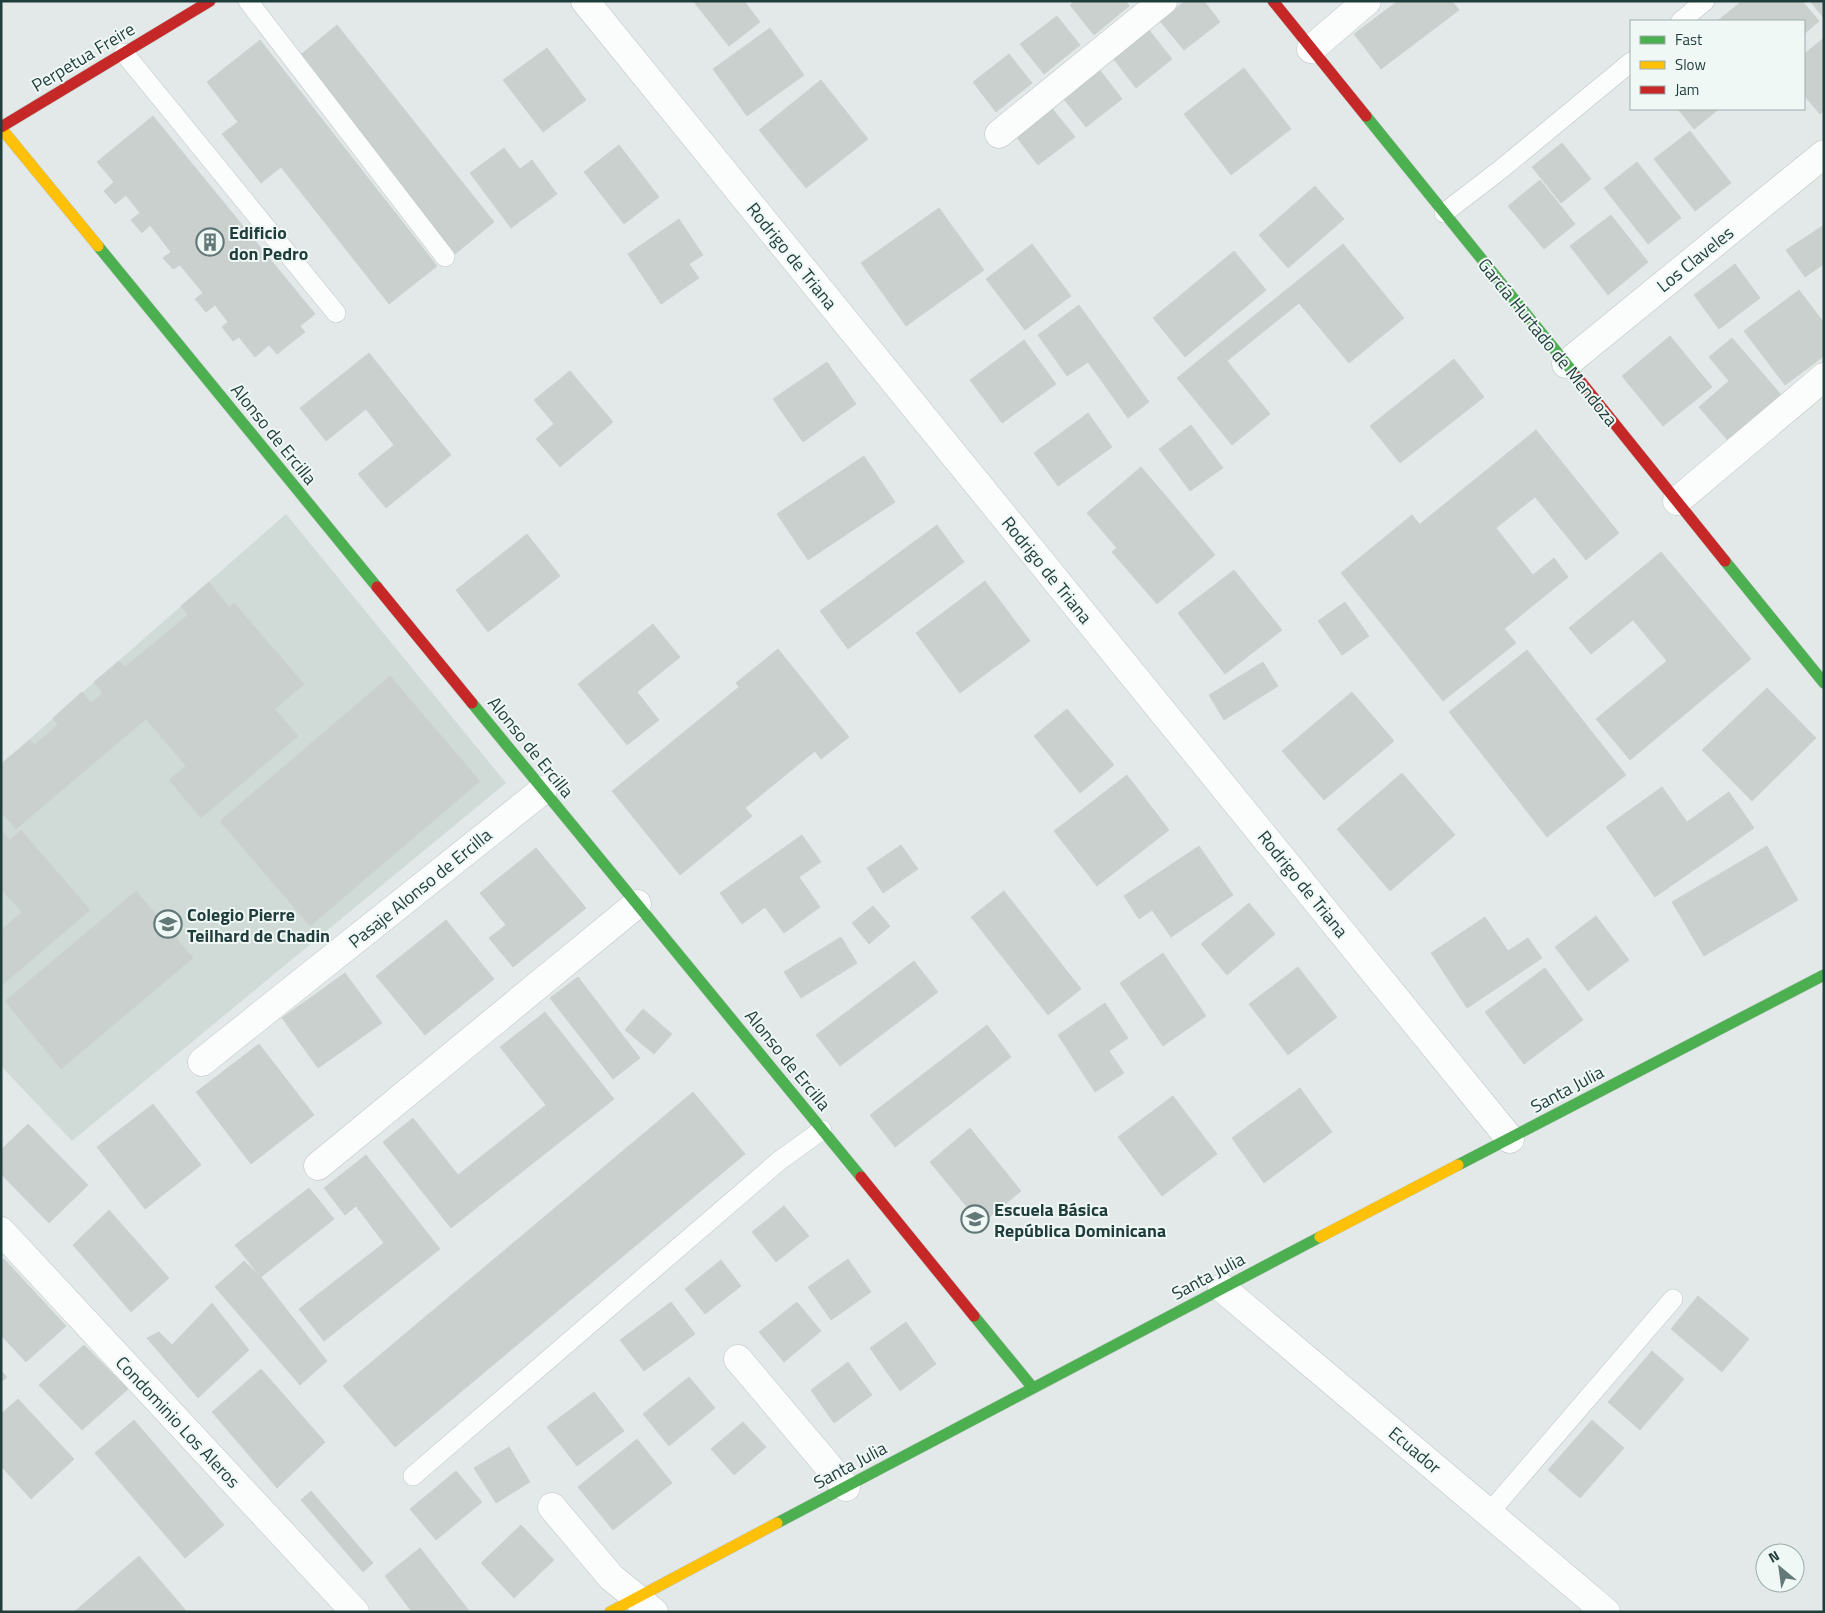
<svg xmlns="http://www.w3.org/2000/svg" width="1825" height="1613" font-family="'Titillium Web',sans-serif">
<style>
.built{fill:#d0dbd8}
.building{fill:#cad0ce;stroke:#cbd2d0}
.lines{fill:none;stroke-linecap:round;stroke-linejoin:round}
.lane-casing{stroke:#bfc6c5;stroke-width:20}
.street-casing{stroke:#bfc6c5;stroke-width:29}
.fast-casing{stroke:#bec7c5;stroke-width:12}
.slow-casing{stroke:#bec7c5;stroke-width:12}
.jam-casing{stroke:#bec7c5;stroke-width:12}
.lane{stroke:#fbfcfc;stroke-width:19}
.street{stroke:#fbfcfc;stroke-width:28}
.fast{stroke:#4caf50;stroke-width:11}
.slow{stroke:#ffc107;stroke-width:11}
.jam{stroke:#c62828;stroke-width:11}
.labels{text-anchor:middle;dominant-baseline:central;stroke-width:4;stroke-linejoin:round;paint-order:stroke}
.street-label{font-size:18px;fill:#1f3d3b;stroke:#f0f8f6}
.poi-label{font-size:18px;font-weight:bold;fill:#1f3d3b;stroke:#f0f8f6;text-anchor:start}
</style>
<rect width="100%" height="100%" fill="#e2e9e8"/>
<path class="built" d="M286,514L506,783L72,1141L1,1066V764Z"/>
<path class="building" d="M693,1H744L760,22L729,46Z
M1075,1H1126L1129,6L1094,35L1070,5Z
M1185,1H1204L1220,22L1184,50L1160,21Z
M1398,1H1452L1459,10L1381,69L1354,34Z
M1742,1H1802L1819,21L1804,34V21H1746L1735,7Z
M1810,1H1824V18Z
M1735,7L1746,21H1717Z
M1057,16L1080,45L1044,74L1020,44Z
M337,25L494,222L455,254L298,57Z
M770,28L804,75L747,116L713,69Z
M1149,30L1172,59L1136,88L1113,58Z
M1824,38V111L1820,114L1804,95V54Z
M260,40L437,266L389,304L281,167L261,183L222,134L238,122L207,82Z
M547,48L586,100L543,132L503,80Z
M1009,54L1032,83L996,112L973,82Z
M1244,68L1291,129L1231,175L1184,114Z
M1099,69L1122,99L1086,127L1063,98Z
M821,80L868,139L806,188L759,130Z
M1051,107L1075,137L1038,165L1015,135Z
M1678,109H1719L1694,129Z
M153,116L315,314L300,326L305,332L277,354L269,345L255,357L239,337L233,341L222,327L228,322L215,305L206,312L195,299L203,293L180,265L173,269L163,258L171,252L150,225L142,233L131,220L140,213L126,195L115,204L104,191L114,182L97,162Z
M1690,131L1731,183L1695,211L1654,159Z
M1562,143L1591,179L1561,203L1532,167Z
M619,145L659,197L624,224L584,172Z
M504,148L520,169L532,160L557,194L511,228L470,173Z
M1637,162L1681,218L1648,244L1604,188Z
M1540,180L1575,224L1544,249L1508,206Z
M1315,186L1344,219L1288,268L1259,235Z
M939,208L984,270L906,326L861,263Z
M1611,215L1648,262L1608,295L1570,246Z
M679,219L703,255L689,264L699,278L661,304L628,254Z
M1824,225V264L1805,277L1786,250Z
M1032,244L1071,296L1025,330L986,279Z
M1343,244L1404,318L1349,363L1299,303L1227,361L1270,414L1232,445L1177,378Z
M1234,251L1266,290L1185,357L1153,318Z
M1735,264L1760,298L1719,329L1694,295Z
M1799,290L1824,323V356L1785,385L1744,331Z
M1079,305L1149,402L1128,418L1088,362L1067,376L1038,335Z
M1670,336L1712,387L1663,426L1622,376Z
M1732,338L1783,397L1730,443L1699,407L1729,381L1709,357Z
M1024,340L1056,384L1002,423L970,380Z
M369,353L451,455L386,508L358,474L394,445L366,409L326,441L300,408Z
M1454,359L1484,397L1400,463L1370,426Z
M827,362L856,404L803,442L773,399Z
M570,371L613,422L560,467L536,439L554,424L534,400Z
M1088,413L1112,447L1058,486L1034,453Z
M1191,425L1223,468L1190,491L1159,449Z
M1536,430L1619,533L1586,560L1535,497L1496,528L1533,575L1554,558L1568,577L1504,629L1420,524Z
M864,456L895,502L808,560L777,514Z
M1141,467L1171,502L1117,548L1087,513Z
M1171,502L1215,555L1157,604L1112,552Z
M1412,515L1516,643L1443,701L1341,573Z
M937,525L964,562L848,649L820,611Z
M527,534L560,576L488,632L456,590Z
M1661,552L1751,659L1630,760L1596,719L1667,661L1633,620L1591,654L1569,628Z
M1234,570L1282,630L1225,674L1178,613Z
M985,581L1030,641L960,693L916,633Z
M209,582L229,607L234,603L304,684L275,709L298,736L201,818L169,780L186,766L146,719L16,829L1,812V764L30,740L34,745L58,725L53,718L82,692L91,703L103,693L94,682L119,661L125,667L188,615L181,606Z
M1345,602L1369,636L1342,655L1318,621Z
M653,624L680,657L637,692L659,720L627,745L578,684Z
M778,649L849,737L821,759L815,751L745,808L752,816L680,875L612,791L739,687L736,683Z
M1527,650L1626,775L1547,837L1449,712Z
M1263,662L1278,686L1224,720L1209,695Z
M390,676L480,781L310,926L220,821Z
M1767,688L1816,738L1752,801L1702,750Z
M1352,692L1394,741L1324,800L1282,751Z
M1067,709L1114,765L1080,793L1034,736Z
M1402,773L1455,835L1390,891L1337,829Z
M1127,775L1169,830L1097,886L1054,831Z
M1662,787L1687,822L1729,792L1754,828L1655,897L1606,827Z
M1,830L10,840L21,830L90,910L1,986V930L22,912L1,889Z
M802,835L821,862L799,877L820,907L784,933L765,907L742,924L720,893Z
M901,845L918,869L883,893L867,868Z
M1199,846L1233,895L1171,937L1152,910L1139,919L1124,896Z
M1767,846L1798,900L1704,956L1672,902Z
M536,848L586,908L513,967L489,938L506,925L480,893Z
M136,891L193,958L61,1069L5,1001Z
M1004,891L1081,989L1048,1015L971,917Z
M1249,903L1275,934L1227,975L1201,944Z
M873,906L890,926L869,944L852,923Z
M1596,916L1629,960L1588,991L1555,947Z
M1485,917L1508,951L1528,938L1542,958L1467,1008L1431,953Z
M446,920L494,979L425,1035L376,976Z
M841,937L857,963L801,998L784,972Z
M1163,953L1206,1016L1163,1046L1120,983Z
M914,961L938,992L840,1066L816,1035Z
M1298,967L1337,1017L1288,1055L1249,1004Z
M1545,968L1583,1020L1524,1064L1485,1012Z
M345,973L382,1023L318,1068L282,1018Z
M578,977L640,1058L613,1079L550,998Z
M1105,1003L1128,1038L1109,1051L1124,1073L1095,1092L1058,1035Z
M643,1009L672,1034L654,1054L625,1030Z
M545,1012L614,1099L451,1228L383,1142L413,1118L458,1175L546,1105L500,1047Z
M987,1025L1011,1057L895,1147L870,1115Z
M259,1044L314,1115L251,1164L196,1092Z
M1300,1088L1332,1132L1264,1183L1232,1138Z
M693,1092L745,1154L395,1447L343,1386Z
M1173,1096L1217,1154L1162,1196L1118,1137Z
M153,1104L201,1165L145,1209L97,1147Z
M28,1124L88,1185L49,1223L1,1174V1150Z
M970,1128L1021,1191L981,1224L930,1162Z
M366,1155L440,1249L324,1341L299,1309L384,1243L356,1206L345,1215L324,1188Z
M309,1188L334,1219L261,1277L235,1245Z
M784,1206L809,1236L776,1262L752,1232Z
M109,1210L169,1278L131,1312L73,1245Z
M4,1259L66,1326L26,1362L1,1335V1262Z
M848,1259L871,1292L831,1320L808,1287Z
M721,1260L741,1286L705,1314L685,1289Z
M244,1261L261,1277L327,1361L300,1385L215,1287Z
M1698,1296L1749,1339L1722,1372L1671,1329Z
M671,1302L695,1334L644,1371L620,1340Z
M797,1302L821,1331L784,1362L759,1332Z
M212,1303L249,1350L198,1398L147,1338L159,1332L172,1345Z
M906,1322L936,1364L900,1391L870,1348Z
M84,1345L128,1389L82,1430L39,1385Z
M1652,1351L1684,1379L1640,1430L1608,1402Z
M848,1362L872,1395L834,1423L811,1390Z
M261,1369L325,1442L277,1488L212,1412Z
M1,1371L7,1377L1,1382Z
M689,1377L715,1408L669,1446L643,1414Z
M594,1392L624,1431L577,1466L547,1427Z
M18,1399L74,1459L31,1499L1,1466V1414Z
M134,1420L224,1525L185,1558L95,1453Z
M1592,1420L1624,1448L1580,1498L1548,1470Z
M743,1422L766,1447L734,1475L711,1449Z
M637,1439L672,1483L613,1530L578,1487Z
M509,1447L530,1482L496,1503L474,1468Z
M456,1471L482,1502L436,1540L410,1509Z
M311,1491L373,1563L363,1572L301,1500Z
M521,1525L554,1560L514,1598L481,1563Z
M420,1548L470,1612H412L385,1576Z
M139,1556L187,1612H74Z"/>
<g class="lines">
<g class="lane-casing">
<path id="lane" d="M248,1L445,257
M1681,21L1705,1
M124,53L336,313
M1444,213L1500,170L1631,62
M413,1476L779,1161L822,1130
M1489,1513L1673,1299"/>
</g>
<g class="street-casing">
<path id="street" d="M585,1L1510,1139
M1311,49L1367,1
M999,134L1163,1
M1566,364L1824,154
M1677,501L1824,377
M202,1062L543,790
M318,1166L637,904
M1,1231L355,1612
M1222,1288L1606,1612
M738,1359L846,1487
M552,1507L611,1577L654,1612"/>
</g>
<g class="fast-casing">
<path id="fast" d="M1366,116L1577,377
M98,246L377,587
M1725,561L1824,683
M472,703L861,1177
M1458,1165L1824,975
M974,1316L1033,1388
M777,1523L1320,1237"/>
</g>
<g class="slow-casing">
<path id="slow" d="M1,128L98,246
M1320,1237L1458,1165
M610,1612L777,1523"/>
</g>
<g class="jam-casing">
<path id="jam" d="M1273,1L1366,116
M1,127L210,1
M1577,377L1725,561
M377,587L472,703
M861,1177L974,1316"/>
</g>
<use href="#lane" class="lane"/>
<use href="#street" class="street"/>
<use href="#fast" class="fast"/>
<use href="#slow" class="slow"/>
<use href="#jam" class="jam"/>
</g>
<defs>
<g id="building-ring" transform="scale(1.4375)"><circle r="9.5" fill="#f0f8f6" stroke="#637978" stroke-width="1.5"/><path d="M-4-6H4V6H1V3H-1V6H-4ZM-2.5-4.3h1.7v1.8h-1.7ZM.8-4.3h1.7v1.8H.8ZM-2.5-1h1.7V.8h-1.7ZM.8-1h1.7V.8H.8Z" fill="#637978"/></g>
<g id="school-ring" transform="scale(1.4375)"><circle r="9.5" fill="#f0f8f6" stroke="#637978" stroke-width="1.5"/><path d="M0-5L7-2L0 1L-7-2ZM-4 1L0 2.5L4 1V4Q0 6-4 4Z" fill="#637978"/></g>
</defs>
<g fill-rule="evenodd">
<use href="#building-ring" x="210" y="242"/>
<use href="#school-ring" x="168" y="924"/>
<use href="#school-ring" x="975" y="1219"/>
</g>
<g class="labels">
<g class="street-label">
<text transform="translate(83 57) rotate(-31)">Perpetua Freire</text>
<text transform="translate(792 256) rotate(51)">Rodrigo de Triana</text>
<text transform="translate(1695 259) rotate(-39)">Los Claveles</text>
<text transform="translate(1548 342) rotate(51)">García Hurtado de Mendoza</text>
<text transform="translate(274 434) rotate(51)">Alonso de Ercilla</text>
<text transform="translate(1047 570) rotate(51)">Rodrigo de Triana</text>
<text transform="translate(531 747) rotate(51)">Alonso de Ercilla</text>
<text transform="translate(1303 884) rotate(51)">Rodrigo de Triana</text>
<text transform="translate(420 888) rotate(-39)">Pasaje Alonso de Ercilla</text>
<text transform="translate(788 1060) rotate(51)">Alonso de Ercilla</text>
<text transform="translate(1567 1089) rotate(-28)">Santa Julia</text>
<text transform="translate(1208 1276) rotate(-28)">Santa Julia</text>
<text transform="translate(178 1422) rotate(47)">Condominio Los Aleros</text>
<text transform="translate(1415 1450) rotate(40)">Ecuador</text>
<text transform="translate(850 1465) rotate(-28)">Santa Julia</text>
</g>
<g class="poi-label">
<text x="229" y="232">Edificio<tspan x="229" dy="21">don Pedro</tspan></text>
<text x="187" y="914">Colegio Pierre<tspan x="187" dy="21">Teilhard de Chadin</tspan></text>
<text x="994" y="1209">Escuela Básica<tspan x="994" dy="21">República Dominicana</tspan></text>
</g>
</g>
<rect width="1825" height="1613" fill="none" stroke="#1f3d3b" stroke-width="5"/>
<rect x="1630" y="20" width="175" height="90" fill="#f0f8f6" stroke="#9cadab"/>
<rect x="1640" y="36" width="25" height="8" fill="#4caf50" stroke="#9cadab"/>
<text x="1675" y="45" font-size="15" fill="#1f3d3b">Fast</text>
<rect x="1640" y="61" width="25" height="8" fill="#ffc107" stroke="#9cadab"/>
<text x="1675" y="70" font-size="15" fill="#1f3d3b">Slow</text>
<rect x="1640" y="86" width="25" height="8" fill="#c62828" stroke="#9cadab"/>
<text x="1675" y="95" font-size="15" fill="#1f3d3b">Jam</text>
<g transform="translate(1780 1568) rotate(331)"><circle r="24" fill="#f0f8f6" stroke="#9cadab"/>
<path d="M0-4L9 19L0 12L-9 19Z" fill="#637978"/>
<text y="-8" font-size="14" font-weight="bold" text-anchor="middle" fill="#1f3d3b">N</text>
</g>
</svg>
